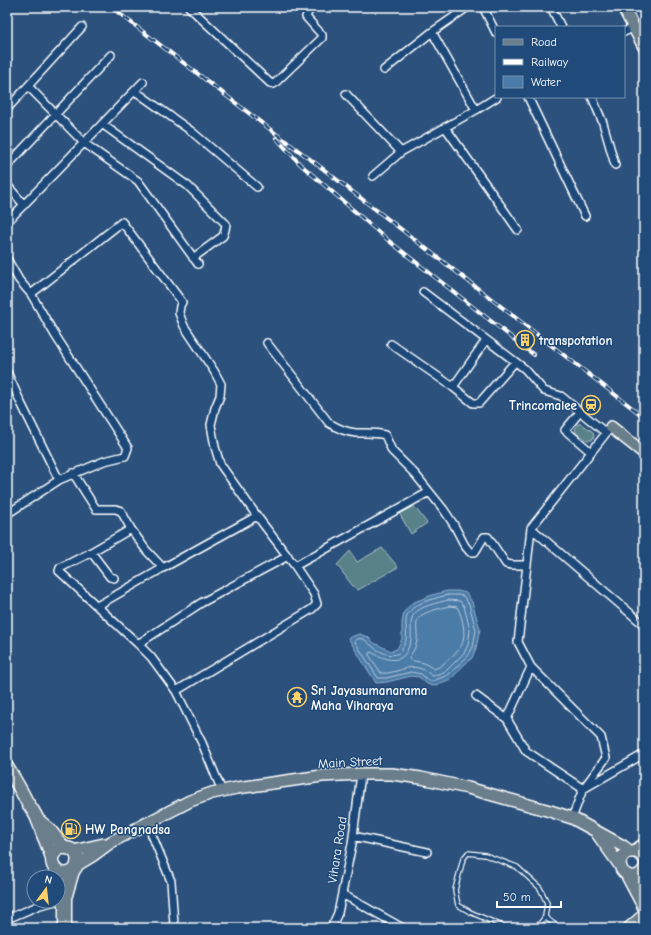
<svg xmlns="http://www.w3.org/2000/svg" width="651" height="935" font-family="'Comic Neue',sans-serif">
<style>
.green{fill:#588188;stroke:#acc0c4}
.water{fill:#4b7ba8;stroke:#93b0cb}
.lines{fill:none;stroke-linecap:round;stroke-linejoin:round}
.shore{stroke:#b7cadc;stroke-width:1}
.lane-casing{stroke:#fff;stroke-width:6}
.street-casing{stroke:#fff;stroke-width:10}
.primary-casing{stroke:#fff;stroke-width:14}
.highway-casing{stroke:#fff;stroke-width:15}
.lane{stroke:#1f4a7a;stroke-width:3.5}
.street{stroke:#1f4a7a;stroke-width:7}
.primary{stroke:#6b7e8b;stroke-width:11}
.highway{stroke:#6b7e8b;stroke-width:12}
.rail-casing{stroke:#fff;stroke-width:4}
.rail{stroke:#1f4a7a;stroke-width:2.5;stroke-dasharray:8;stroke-linecap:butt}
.labels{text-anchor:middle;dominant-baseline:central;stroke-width:3;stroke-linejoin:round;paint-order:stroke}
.poi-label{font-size:13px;font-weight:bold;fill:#fff;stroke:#1f4a7a;text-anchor:start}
.street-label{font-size:13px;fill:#fff;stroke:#1f4a7a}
</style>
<rect width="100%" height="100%" fill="#2c517c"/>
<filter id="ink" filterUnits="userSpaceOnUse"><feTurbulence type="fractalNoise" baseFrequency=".025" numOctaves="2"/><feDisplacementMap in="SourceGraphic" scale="8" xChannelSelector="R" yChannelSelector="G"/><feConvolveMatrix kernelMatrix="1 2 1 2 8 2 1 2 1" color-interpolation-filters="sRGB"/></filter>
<g filter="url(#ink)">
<path class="green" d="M578,424H582L593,432L594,436L592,440H587L576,433L575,428Z
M413,505L427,523L411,534L399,513Z
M382,548L398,567L358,590L352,585L337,565L350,551L357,562Z"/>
<path class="water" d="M447,591H458L466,593L472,602L480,629L476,648L472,658L463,666L451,679L433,686L427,684L419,677L411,676L387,682L376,683L348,638L359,634L368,637L374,643L391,651L397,649L402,639V623L404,612L412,603L432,595Z"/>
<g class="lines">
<path class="shore" d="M448,595H458L463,596L469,604L476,630L473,647L468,656L448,675L433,681H429L421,674L411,672L386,678H378L355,642V640C363,636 366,641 371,645C377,651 391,658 399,653C401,652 402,650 402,648C404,645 406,642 406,639C408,631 403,620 409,612C417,602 436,598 448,595Z
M448,600L460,601L464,606L470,630L468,645L464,653L446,671L433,676C429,674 426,670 422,669C408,663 395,675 381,673L369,655V653L371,652C383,658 399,666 407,651C408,647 411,643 411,639C412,631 409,621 414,614C420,606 438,603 448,600Z
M449,606L457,607C463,617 468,639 459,649C457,652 454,654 452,656C445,662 443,666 434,669L424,663L410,660L409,658C412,653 416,647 417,641C418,634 415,625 418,619C421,612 442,608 449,606Z"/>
<g class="lane-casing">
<path id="lane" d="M545,917L559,928
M507,928L470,912L458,905L455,890L463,859L468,853L485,855L517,867L540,888L547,903L545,917L538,926L535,928"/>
</g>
<g class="street-casing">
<path id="street" d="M189,7L270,83L274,84L322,38V35L306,17L308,12L314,7
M483,7L496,33
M551,7L561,27
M432,32L476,110
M624,32L634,27
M384,70L432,32L468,7
M28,86L84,143L138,181L198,264
M135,91L191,131L257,187
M346,94L401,152
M528,97L585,216
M592,97L603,123L615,165
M7,109L82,27
M102,124L188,186L226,224L225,230L223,236L193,258
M445,127L518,230
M7,166L111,55
M373,176L401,152L476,110L497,97
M7,185L24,205
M7,222L143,82
M7,259L19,280L31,294L55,335L128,448L125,456L104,461L59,480L7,514
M423,292L525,369L544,391L561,396L606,433
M31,294L122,222L182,302L180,306L179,313L184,326L214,371L221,384L220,396L215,408L211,425L215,447L220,464L257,516L295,566
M267,343L329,423C337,428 346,432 356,433C366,433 375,432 385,435L392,451L415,474L444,510L454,525L465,546L470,552H475L484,537H488L506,564L512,565H527L531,528
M391,344L453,387L473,403H479L515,362
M7,372L21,403L59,480
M453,387L486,340
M580,412L565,430L591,452
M611,427L531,528L644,625
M73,473L96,509H116L121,511L131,529L146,550L163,568L257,516
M131,529L86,555L60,568L59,571L138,644L151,657L176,691L202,743L222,791
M91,552L110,577L114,578
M97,606L163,568
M138,644L201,603L288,556
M531,667L601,737L606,758L583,789
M176,691L312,609L317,604L314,594L295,566L429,492
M476,696L507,719L526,751L583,789L572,818
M507,719L531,667L518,642L527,565
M585,788L644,754
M147,823L171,881L174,925
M353,836L427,852
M342,894L403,928
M7,919L40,905L56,901
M331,928L338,913L352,844L361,774"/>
</g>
<g class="primary-casing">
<path id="primary" d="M623,7L644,47
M611,427L644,453
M596,832L621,867
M73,851L104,844
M633,852L644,844
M644,859C641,854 637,851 631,852C628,852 625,854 623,856C612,870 635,886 644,869
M77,865L92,856L111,842L159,817L190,801L212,793L237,788L265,784L322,776L361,774H392L421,778L468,788L550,811L572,818L623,846L631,852
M641,873L644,893
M626,874L644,908
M629,928L644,915"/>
</g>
<g class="highway-casing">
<path id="highway" d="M7,767C14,778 21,790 27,802C31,808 36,814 38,821C40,825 41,830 43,835C46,842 49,849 51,855C53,859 51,863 54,867C59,877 75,875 77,864C81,848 60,841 52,857
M38,820L49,829L64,848
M65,928V898L73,871"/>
</g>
<use href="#lane" class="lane"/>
<use href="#street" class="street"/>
<use href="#primary" class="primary"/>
<use href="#highway" class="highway"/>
<g class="rail-casing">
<path id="rail" d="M111,7L263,124L318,165L644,417
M276,138L300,164L389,241L534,355"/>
</g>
<use href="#rail" class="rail"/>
</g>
</g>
<defs>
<g id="building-ring" transform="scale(1)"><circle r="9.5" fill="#1f4a7a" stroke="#ffd166" stroke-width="1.5"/><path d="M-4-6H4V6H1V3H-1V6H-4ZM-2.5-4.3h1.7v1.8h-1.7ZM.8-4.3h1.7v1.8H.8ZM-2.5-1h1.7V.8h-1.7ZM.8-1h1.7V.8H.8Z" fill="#ffd166"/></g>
<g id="station-ring" transform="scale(1)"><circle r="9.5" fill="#1f4a7a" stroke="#ffd166" stroke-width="1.5"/><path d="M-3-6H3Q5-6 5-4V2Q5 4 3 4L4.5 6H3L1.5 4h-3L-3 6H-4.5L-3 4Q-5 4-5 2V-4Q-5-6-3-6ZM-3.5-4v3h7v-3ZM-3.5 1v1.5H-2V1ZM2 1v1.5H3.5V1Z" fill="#ffd166"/></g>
<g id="temple-ring" transform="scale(1)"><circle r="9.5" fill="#1f4a7a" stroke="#ffd166" stroke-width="1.5"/><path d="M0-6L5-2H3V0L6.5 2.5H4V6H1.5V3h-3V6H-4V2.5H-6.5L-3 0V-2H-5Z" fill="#ffd166"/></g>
<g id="fuel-ring" transform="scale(1)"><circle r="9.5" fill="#1f4a7a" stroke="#ffd166" stroke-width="1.5"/><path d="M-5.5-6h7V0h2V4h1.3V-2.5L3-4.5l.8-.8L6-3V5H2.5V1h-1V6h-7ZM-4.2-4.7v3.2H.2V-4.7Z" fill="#ffd166"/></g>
</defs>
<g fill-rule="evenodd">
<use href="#building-ring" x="525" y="340"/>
<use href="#station-ring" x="591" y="405"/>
<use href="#temple-ring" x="297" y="697"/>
<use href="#fuel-ring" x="71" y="829"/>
</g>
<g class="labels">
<g class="poi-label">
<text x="539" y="340">transpotation</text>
<text x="577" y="405" text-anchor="end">Trincomalee</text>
<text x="311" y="690">Sri Jayasumanarama<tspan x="311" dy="15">Maha Viharaya</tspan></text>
<text x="85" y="829">HW Pangnadsa</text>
</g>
<g class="street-label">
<text transform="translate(350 762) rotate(-3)">Main Street</text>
<text transform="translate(337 850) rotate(-81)">Vihara Road</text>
</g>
</g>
<rect width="651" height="935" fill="none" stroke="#1f4a7a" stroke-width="24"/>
<rect x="12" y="12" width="627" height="911" fill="none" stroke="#fff" stroke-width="1.5" filter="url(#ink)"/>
<rect x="495" y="26" width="130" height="72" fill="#1f4a7a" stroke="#7992af"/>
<rect x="503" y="39" width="20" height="6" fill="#6b7e8b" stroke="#7992af"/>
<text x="531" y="46" font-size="12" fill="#ffffff">Road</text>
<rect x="503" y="59" width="20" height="6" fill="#ffffff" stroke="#7992af"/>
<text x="531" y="66" font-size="12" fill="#ffffff">Railway</text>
<rect x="503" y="76" width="20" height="12" fill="#4b7ba8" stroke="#7992af"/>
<text x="531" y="86" font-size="12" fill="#ffffff">Water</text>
<g transform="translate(46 889) rotate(15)"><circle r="19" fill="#1f4a7a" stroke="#7992af"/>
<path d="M0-3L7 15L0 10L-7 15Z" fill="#ffd166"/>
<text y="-6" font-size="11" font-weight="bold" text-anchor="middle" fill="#ffffff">N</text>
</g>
<path d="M497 901v6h64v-6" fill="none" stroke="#ffffff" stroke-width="2"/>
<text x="503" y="901" font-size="12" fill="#ffffff" stroke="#1f4a7a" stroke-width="3" paint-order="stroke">50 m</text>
</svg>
